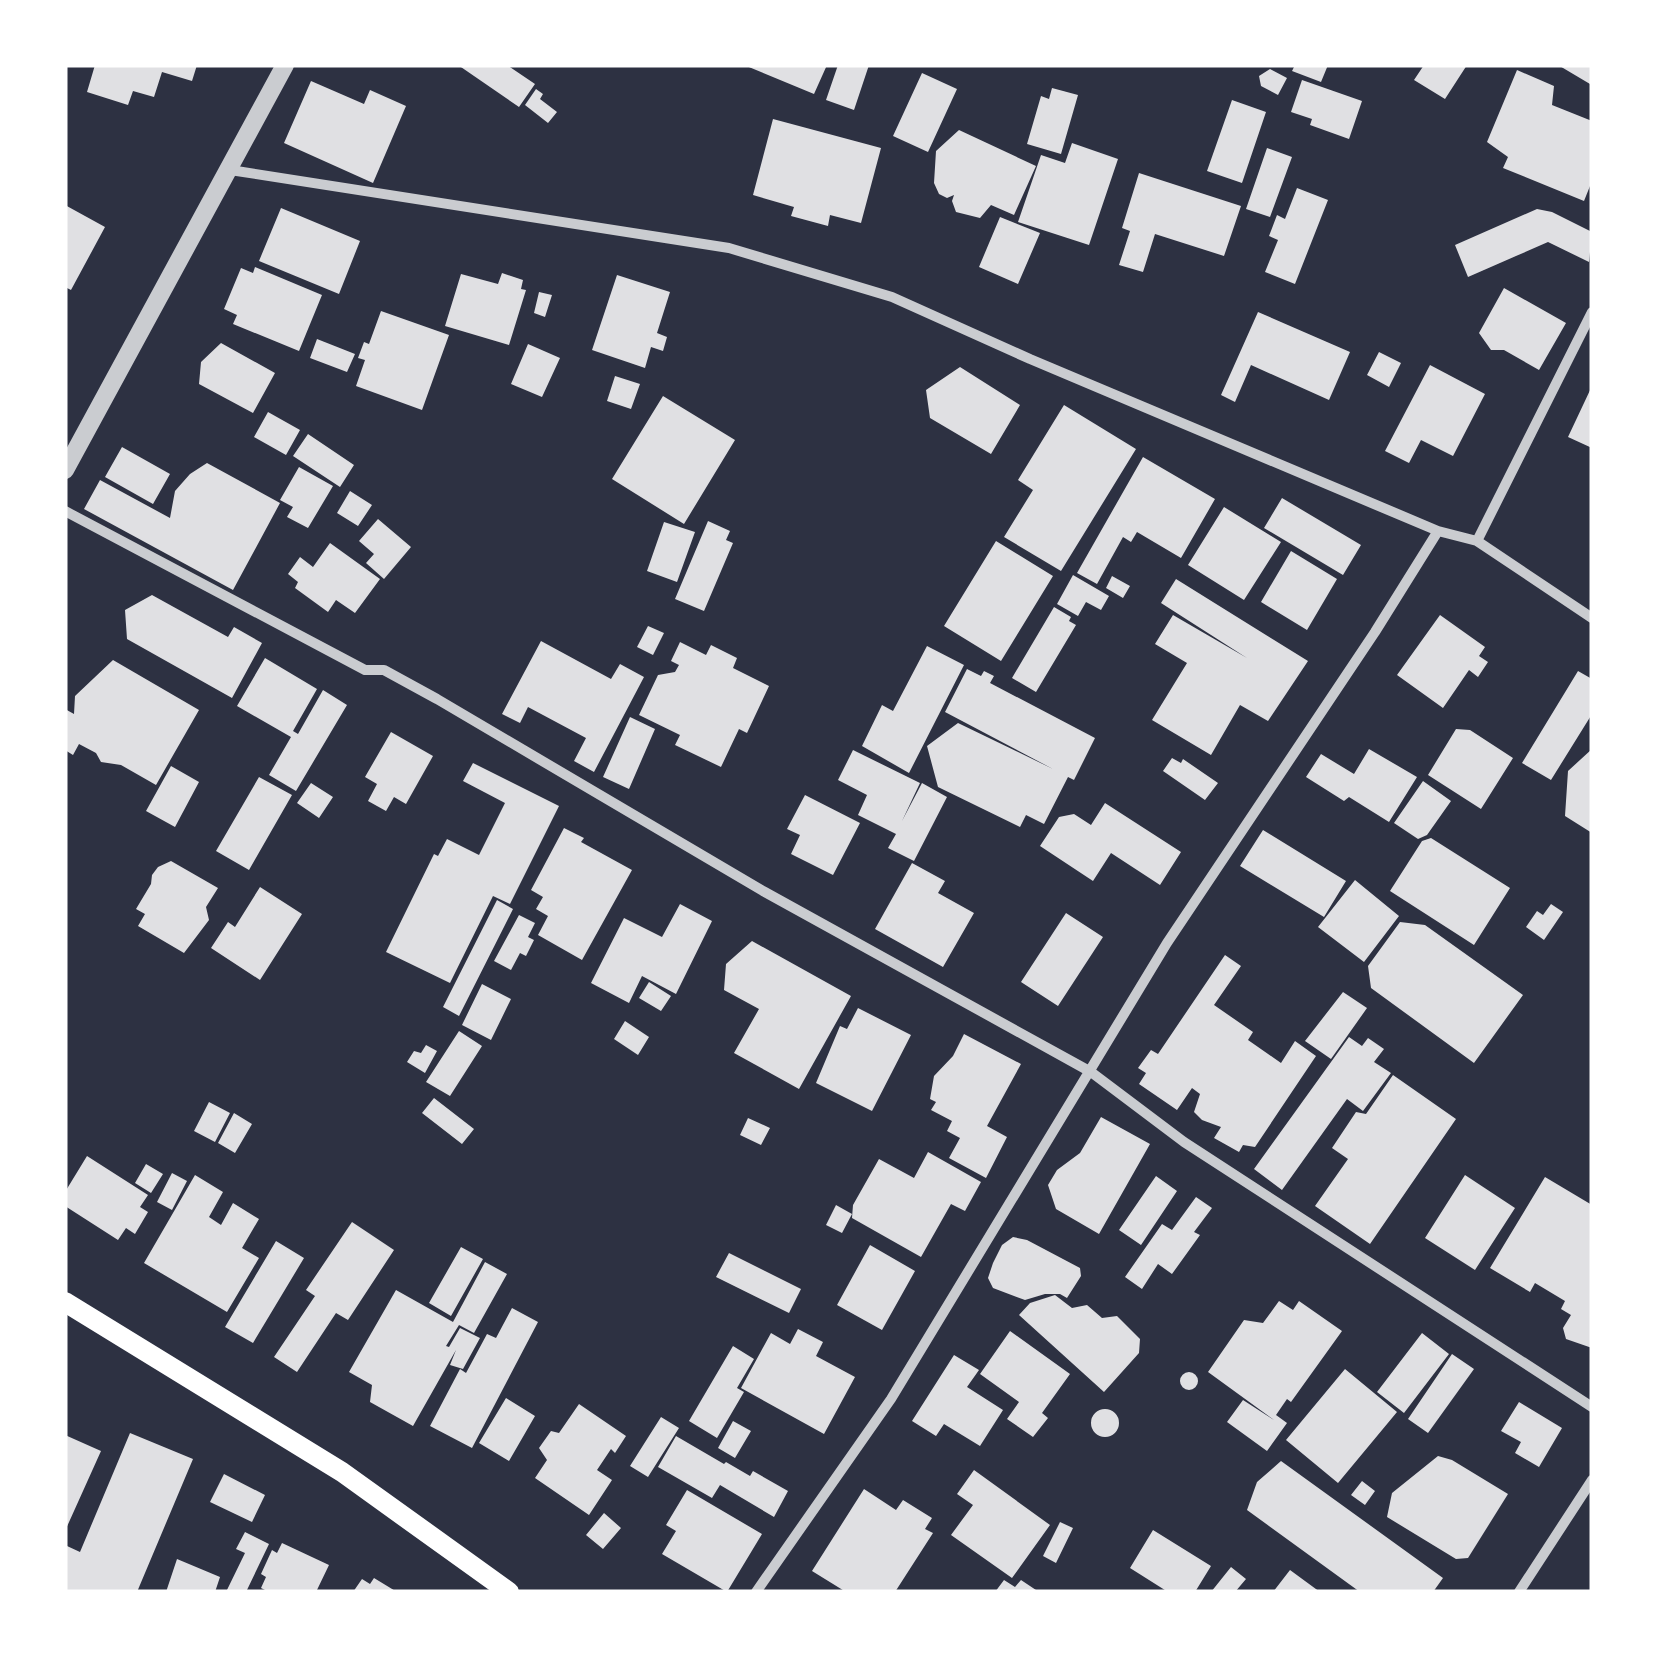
<svg xmlns="http://www.w3.org/2000/svg" width="1657" height="1657" font-family="Mulish,sans-serif">
<style>
.building{fill:#e0e0e3}
.lines{fill:none;stroke-linecap:round;stroke-linejoin:round}
.minor{stroke:#caccd0;stroke-width:10}
.tertiary{stroke:#caccd0;stroke-width:18}
.secondary{stroke:#fff;stroke-width:20}
</style>
<rect width="100%" height="100%" fill="#2d3142"/>
<path class="building" d="M95,65H197L192,81L162,72L154,97L133,91L128,105L87,92Z
M458,65H507L535,84L519,107Z
M744,65H827L814,94Z
M838,65H869L854,110L826,100Z
M1295,65H1328L1321,82L1292,71Z
M1424,65H1467L1445,99L1414,80Z
M1558,65H1592V81L1590,84Z
M1270,69L1287,78L1278,95L1261,86L1259,76Z
M1517,70L1554,86L1552,105L1592,121V181L1584,201L1503,168L1508,157L1487,142Z
M922,73L957,89L928,152L893,136Z
M1302,80L1362,101L1349,139L1310,125L1312,119L1291,112Z
M311,81L364,104L370,90L406,106L373,183L284,143Z
M1052,88L1078,95L1061,154L1027,144L1041,96L1049,99Z
M536,89L543,94L540,99L557,112L548,123L525,105Z
M1232,100L1266,112L1242,183L1207,171Z
M773,119L881,148L861,223L830,215L828,226L791,216L794,207L753,195Z
M959,130L1036,166L1014,215L991,205L980,218L956,212L952,201L954,195L947,198L939,194L934,183L936,151Z
M1072,143L1118,159L1089,245L1018,222L1041,155L1065,163Z
M1267,148L1292,157L1270,217L1246,209Z
M1139,173L1241,206L1224,256L1155,234L1143,272L1119,265L1130,231L1122,228Z
M1297,188L1328,200L1295,284L1265,272L1278,240L1269,236L1277,215L1285,219Z
M65,205L105,227L71,290L65,287Z
M281,208L360,241L339,294L259,261Z
M1537,209L1552,212L1592,232L1589,262L1548,242L1468,277L1455,245Z
M1000,217L1040,233L1018,284L979,267Z
M255,267L322,295L299,351L233,324L237,315L224,309L241,268L253,273Z
M502,273L523,280L521,289L526,290L509,345L445,326L461,274L498,284Z
M617,275L670,292L657,333L667,337L663,351L651,347L645,368L592,350Z
M1504,288L1566,323L1539,370L1504,350H1491L1479,333Z
M539,292L552,295L545,317L534,313Z
M381,311L449,335L422,410L356,386L365,360L358,358L364,342L369,344Z
M1258,312L1350,352L1329,400L1251,365L1235,402L1221,395Z
M317,339L355,354L347,372L310,358Z
M221,343L275,373L253,413L199,384L201,362Z
M528,344L560,358L542,397L511,384Z
M1379,352L1401,363L1389,387L1367,375Z
M1430,365L1485,394L1453,456L1421,440L1409,463L1385,451Z
M960,367L1020,405L991,454L930,418L926,390Z
M615,376L640,384L631,409L607,401Z
M1592,386V448L1568,437Z
M663,396L735,440L684,524L612,479Z
M1064,405L1136,449L1061,571L1004,537L1033,490L1018,480Z
M268,412L300,430L286,455L254,437Z
M308,434L354,465L340,487L293,456Z
M122,447L170,474L153,504L105,477Z
M1143,457L1215,499L1181,558L1137,532L1131,542L1123,537L1097,584L1077,573Z
M207,463L280,503L233,590L84,509L100,480L170,518L175,491L190,474Z
M299,467L333,486L308,528L287,517L293,507L280,500Z
M350,491L372,505L358,526L337,513Z
M1282,498L1361,545L1343,575L1264,528Z
M1224,507L1281,542L1244,600L1188,565Z
M378,519L411,547L384,579L366,563L374,554L359,541Z
M708,521L730,531L726,540L733,543L704,611L675,599Z
M664,522L695,532L677,582L647,571Z
M996,541L1053,576L1001,661L944,626Z
M330,543L380,579L355,613L336,600L328,612L295,588L298,582L288,574L300,557L313,567Z
M1291,551L1337,579L1307,630L1261,602Z
M1073,575L1109,596L1101,610L1086,602L1078,616L1057,604Z
M1112,576L1130,586L1123,598L1106,588Z
M1176,579L1308,661L1268,721L1240,705L1211,755L1152,720L1187,663L1155,644L1173,615L1247,658L1161,603Z
M152,595L228,637L234,627L262,643L232,698L127,639L125,610Z
M1054,607L1071,617L1069,621L1076,625L1036,692L1012,678Z
M1440,615L1485,647L1479,656L1488,662L1478,677L1469,670L1443,708L1397,675Z
M648,626L664,633L653,655L637,647Z
M541,641L611,679L620,664L644,677L594,772L574,761L586,738L528,707L520,723L502,714Z
M680,642L706,655L711,645L737,658L733,668L769,686L747,733L739,729L721,767L675,745L680,735L639,715L658,675L675,672L679,665L671,661Z
M927,646L964,665L909,773L862,746L882,705L893,711Z
M265,658L317,689L293,731L298,734L323,690L347,705L296,791L269,775L291,737L237,706Z
M113,660L199,710L156,785L121,765L101,762L96,753L79,744L73,755L65,750V709L74,714L75,696Z
M967,669L981,676L984,671L994,676L990,683L1095,738L1074,780L1068,777L1044,824L1026,815L1020,827L938,787L927,746L958,723L1053,769L945,712Z
M1578,671L1592,679V714L1551,780L1522,763Z
M630,717L655,729L629,789L603,777Z
M1456,729L1470,730L1513,758L1481,809L1428,775Z
M391,732L433,756L406,804L394,797L386,811L368,801L377,784L365,777Z
M1369,749L1417,777L1389,822L1349,797L1344,801L1306,777L1321,754L1354,774Z
M1592,749V833L1565,816L1568,771Z
M853,750L920,783L902,821L922,783L947,797L914,861L888,848L896,834L858,815L867,795L838,780Z
M1172,758L1181,763L1183,759L1218,783L1205,800L1163,771Z
M473,763L559,806L510,904L493,896L450,983L386,952L434,854L438,856L447,839L479,855L505,803L463,781Z
M171,766L199,782L175,827L146,811Z
M259,777L292,795L249,870L216,851Z
M1423,781L1451,801L1427,835L1418,839L1394,823Z
M311,783L333,797L319,818L297,803Z
M805,795L860,823L833,875L791,854L800,835L787,829Z
M1105,803L1181,852L1160,885L1111,853L1093,881L1040,846L1059,817L1074,814L1091,825Z
M564,828L584,838L581,842L632,870L582,960L538,935L548,916L536,909L543,897L531,890Z
M1263,830L1346,881L1324,917L1240,866Z
M1431,838L1510,888L1474,945L1390,891L1422,841Z
M171,861L218,888L206,907L209,920L184,953L138,926L145,914L136,909L151,884L152,875L158,867Z
M912,863L945,881L938,893L974,913L943,967L875,929Z
M1355,880L1399,916L1364,962L1318,927Z
M260,887L302,914L260,980L211,948L228,922L235,927Z
M497,900L513,909L459,1016L443,1007Z
M680,904L712,921L676,994L642,976L629,1003L591,983L624,918L662,937Z
M1551,904L1563,912L1544,940L1526,927L1537,911L1543,915Z
M1066,913L1103,937L1058,1006L1021,982Z
M519,915L535,923L528,937L534,940L526,956L520,953L511,970L494,961Z
M1400,922L1425,925L1523,995L1474,1063L1371,988L1368,966Z
M752,941L851,996L799,1089L734,1053L759,1009L724,990L726,964Z
M1225,955L1241,966L1214,1005L1253,1032L1248,1040L1281,1063L1295,1041L1316,1056L1255,1147L1243,1145L1239,1152L1214,1138L1221,1127L1202,1120L1194,1112L1200,1094L1192,1088L1177,1110L1139,1084L1146,1073L1138,1068L1151,1050L1158,1054Z
M649,982L671,996L661,1011L639,998Z
M482,984L511,999L491,1040L462,1025Z
M1343,992L1367,1008L1331,1059L1305,1041Z
M858,1008L911,1035L872,1111L816,1083L840,1026L847,1029Z
M625,1021L649,1037L638,1055L614,1039Z
M459,1031L482,1046L450,1096L426,1082Z
M964,1034L1021,1064L987,1126L1007,1137L986,1178L949,1158L960,1138L947,1131L952,1121L931,1110L936,1102L930,1099L934,1076L953,1056Z
M1349,1037L1362,1046L1368,1038L1384,1049L1374,1062L1391,1073L1363,1111L1347,1099L1282,1190L1254,1169Z
M426,1045L437,1051L425,1073L407,1062L414,1051L421,1053Z
M1393,1075L1456,1119L1370,1244L1315,1206L1348,1159L1332,1148L1356,1112L1366,1114Z
M434,1098L474,1129L462,1144L422,1113Z
M209,1102L230,1113L215,1142L194,1131Z
M234,1113L252,1124L235,1153L218,1143Z
M1101,1117L1150,1144L1099,1234L1056,1209L1048,1185L1057,1170L1080,1153Z
M748,1118L770,1128L761,1145L740,1135Z
M928,1152L981,1182L965,1211L951,1204L921,1257L852,1218L853,1205L879,1159L914,1178Z
M87,1156L148,1195L140,1207L148,1212L135,1234L126,1228L118,1240L65,1206V1192Z
M146,1164L163,1174L151,1193L135,1183Z
M172,1173L187,1181L172,1210L157,1202Z
M195,1175L223,1192L209,1217L221,1225L233,1203L259,1219L242,1248L259,1258L227,1312L144,1263Z
M1465,1175L1515,1208L1475,1270L1425,1238Z
M1156,1176L1177,1191L1141,1245L1119,1230Z
M1545,1177L1592,1205V1348L1566,1339L1563,1328L1571,1315L1561,1309L1565,1301L1535,1283L1530,1292L1490,1268Z
M1196,1197L1212,1208L1194,1232L1200,1235L1172,1274L1158,1264L1142,1289L1125,1277L1162,1224L1172,1230Z
M836,1205L852,1214L842,1233L826,1225Z
M352,1222L394,1250L348,1320L336,1313L297,1372L274,1357L315,1296L306,1290Z
M1013,1237L1027,1240L1080,1268L1081,1276L1067,1298L1060,1294H1045L1025,1300L993,1288L988,1278L993,1263L1002,1245Z
M276,1241L304,1258L253,1343L225,1327Z
M870,1245L915,1271L882,1330L837,1305Z
M461,1247L483,1259L451,1316L429,1303Z
M729,1253L801,1289L789,1313L716,1277Z
M485,1262L507,1274L474,1333L459,1325L446,1346L449,1347L460,1328L480,1338L463,1369L450,1365L456,1350L413,1426L370,1402L372,1385L349,1372L396,1290L453,1322Z
M1055,1295L1072,1308L1087,1305L1102,1318L1117,1316L1140,1339L1139,1353L1104,1392L1019,1315L1030,1303Z
M1279,1301L1293,1310L1299,1301L1342,1331L1291,1402L1287,1399L1276,1415L1287,1423L1267,1451L1227,1422L1243,1400L1274,1420L1208,1372L1244,1320L1263,1323Z
M512,1308L538,1322L472,1448L430,1426L460,1369L466,1373L487,1334L496,1338Z
M798,1329L823,1342L816,1356L855,1377L824,1434L741,1388L771,1333L790,1344Z
M1010,1331L1070,1374L1042,1413L1048,1418L1033,1437L1007,1419L1019,1402L980,1374Z
M1422,1333L1449,1354L1404,1413L1377,1392Z
M733,1346L754,1359L737,1388L744,1392L717,1438L689,1421Z
M1452,1354L1474,1369L1428,1433L1408,1419Z
M954,1355L979,1370L967,1387L1003,1410L980,1446L944,1424L936,1436L912,1421Z
M1345,1369L1397,1412L1338,1483L1286,1440Z
M1180 1381a9 9 0 1 1 18 0a9 9 0 1 1-18 0Z
M506,1398L535,1416L509,1461L479,1443Z
M1519,1402L1562,1428L1539,1467L1515,1453L1521,1442L1501,1431Z
M579,1404L626,1436L615,1453L611,1449L597,1470L612,1480L589,1515L535,1478L547,1460L539,1448L551,1431L559,1433Z
M1091 1423a14 14 0 1 1 28 0a14 14 0 1 1-28 0Z
M661,1417L679,1428L648,1477L630,1466Z
M733,1421L751,1431L735,1458L718,1448Z
M130,1433L193,1459L137,1592H68L65,1591V1552L67,1546L80,1552Z
M65,1435L101,1451L65,1531Z
M676,1436L724,1464L726,1462L750,1476L753,1471L788,1491L774,1517L720,1485L712,1498L658,1467Z
M1438,1456L1452,1460L1508,1494L1468,1558L1456,1559L1387,1517L1392,1493Z
M1281,1461L1443,1578L1433,1592H1360L1247,1510L1257,1482Z
M974,1470L1050,1525L1012,1578L951,1535L973,1505L957,1494Z
M224,1474L265,1495L252,1522L210,1502Z
M1362,1481L1375,1491L1365,1505L1351,1495Z
M864,1489L896,1510L903,1500L932,1518L925,1529L933,1533L895,1592H846L812,1571Z
M687,1490L762,1534L727,1592L662,1554L676,1531L666,1525Z
M604,1513L621,1528L603,1549L586,1535Z
M1060,1522L1073,1528L1056,1563L1043,1556Z
M1153,1530L1211,1566L1195,1592H1168L1130,1568Z
M245,1532L269,1544L246,1592H226L245,1553L236,1549Z
M282,1543L329,1565L316,1592H269L261,1588L266,1577L261,1574L272,1550L277,1553Z
M177,1559L220,1577L215,1592H166Z
M1231,1567L1246,1579L1235,1592H1211Z
M1290,1570L1320,1592H1273Z
M374,1578L397,1592H353L362,1579L370,1584Z
M1004,1580L1015,1587L1021,1580L1039,1592H995Z"/>
<g class="lines">
<path class="minor" d="M230,170L729,248L892,297L1030,359L1438,531L1477,541L1592,618
M65,511L365,670H384L437,699L763,891L1091,1072L1184,1142L1592,1407
M1477,541L1592,312
M756,1592L891,1399L1167,943L1375,632L1438,531
M1519,1592L1592,1480"/>
<path class="tertiary" d="M65,470L285,65"/>
<path class="secondary" d="M65,1302L342,1472L509,1592"/>
</g>
<rect width="1657" height="1657" fill="none" stroke="#ffffff" stroke-width="135"/>
</svg>
